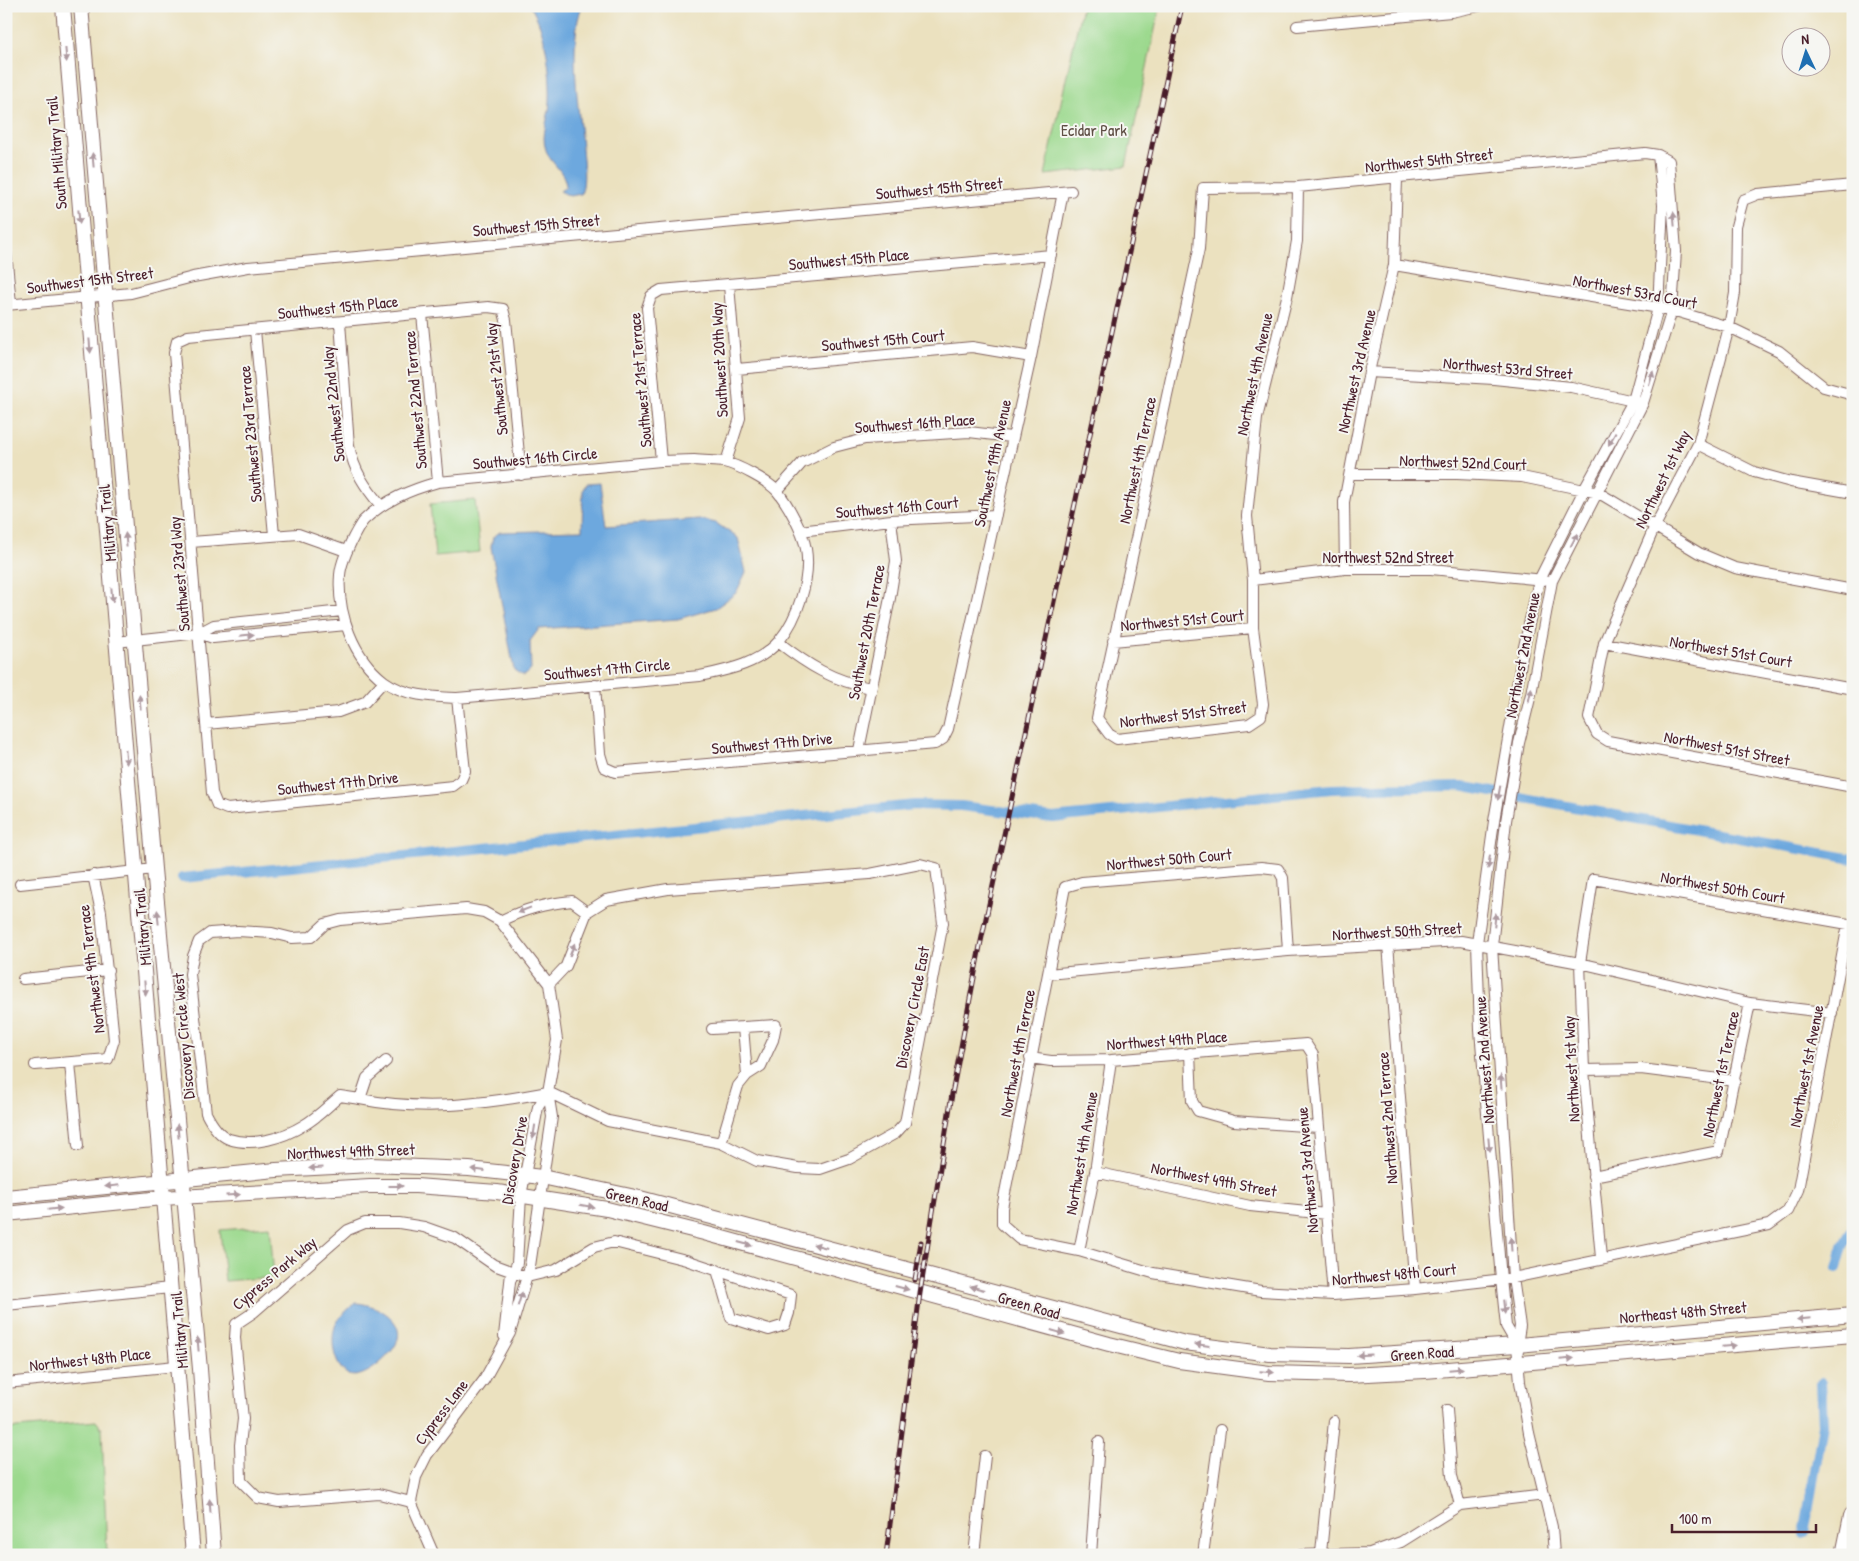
<svg xmlns="http://www.w3.org/2000/svg" width="1859" height="1561" font-family="'Patrick Hand',sans-serif">
<style>
.green{fill:#9cd98e;stroke:#737c5c}
.water{fill:#6da8de;stroke:#5c6484}
.lines{fill:none;stroke-linecap:round;stroke-linejoin:round}
.canal{stroke:#6da8de;stroke-width:10}
.street-casing{stroke:#82635f;stroke-width:12}
.secondary-casing{stroke:#82635f;stroke-width:16}
.highway-casing{stroke:#82635f;stroke-width:20}
.street{stroke:#fff;stroke-width:10}
.secondary{stroke:#fff;stroke-width:14}
.highway{stroke:#fff;stroke-width:18}
.rail-casing{stroke:#4a1f2b;stroke-width:5}
.rail{stroke:#f6f6f2;stroke-width:3;stroke-dasharray:9;stroke-linecap:butt}
.oneway{fill:#ae9aa0}
.labels{text-anchor:middle;dominant-baseline:central;stroke-width:4;stroke-linejoin:round;paint-order:stroke}
.park-label{font-size:16px;fill:#5e4e44;stroke:#f6f6f2}
.street-label{font-size:16px;fill:#4a1f2b;stroke:#f6f6f2}
</style>
<rect width="100%" height="100%" fill="#f6f6f2"/>
<filter id="ink" filterUnits="userSpaceOnUse"><feTurbulence type="fractalNoise" baseFrequency=".02" numOctaves="2"/><feDisplacementMap in="SourceGraphic" scale="10" xChannelSelector="R" yChannelSelector="G"/><feConvolveMatrix kernelMatrix="1 2 1 2 8 2 1 2 1" color-interpolation-filters="sRGB"/></filter>
<filter id="wash" filterUnits="userSpaceOnUse"><feTurbulence type="fractalNoise" baseFrequency=".0096" numOctaves="4" result="noise"/><feDisplacementMap in="SourceGraphic" scale="20" xChannelSelector="R" yChannelSelector="G"/><feGaussianBlur stdDeviation="1.12" result="paint"/><feColorMatrix in="noise" values="0 0 0 0 0 0 0 0 0 0 0 0 0 0 0 0 0 1.4 0 .05"/><feComposite in="paint" operator="in"/></filter>
<g filter="url(#wash)">
<rect width="100%" height="100%" fill="#ebe1bf"/>
<path class="green" d="M1082,6H1160L1126,166L1045,175Z
M475,500L480,552L435,556L430,504Z
M270,1226L274,1277L225,1281L220,1230Z
M96,1421L102,1429L107,1555H6V1429Z"/>
<path class="water" d="M530,6H582C568,42 579,108 582,148C583,162 586,181 581,194L570,196L560,191L566,187C566,171 550,164 546,150C540,134 550,116 550,100C551,73 546,28 530,6Z
M600,483L606,526L699,519L716,523L738,538L746,572L736,593L716,608L678,619L539,629L530,641L531,670L523,676L514,670L491,547L493,537L500,532L582,530L583,489L586,484Z
M355,1303C373,1303 406,1319 397,1342C392,1355 364,1381 349,1375C333,1367 329,1337 337,1322C341,1315 349,1309 355,1303Z"/>
<g class="lines">
<path class="canal" d="M182,878L915,805L961,806L1053,818L1331,789L1460,786L1853,859
M1837,1268L1843,1246L1853,1228
M1804,1534L1823,1425L1821,1383"/>
</g>
</g>
<g filter="url(#ink)">
<g class="lines">
<g class="street-casing">
<path id="street" d="M1297,26L1451,12L1479,6
M1853,185L1758,194L1743,200L1736,226L1735,293L1729,327L1698,444L1655,526L1604,643L1589,718L1597,734L1608,741L1853,787
M1298,187L1297,241L1287,297L1257,418L1247,516L1253,580V628L1263,704L1261,716L1249,724L1117,739L1109,734L1097,718L1199,249L1203,188L1298,187L1645,153L1658,155L1669,161L1676,251L1672,310L1643,403L1552,581L1531,694L1519,743L1506,821L1492,946L1513,1278L1520,1326L1517,1345L1520,1382L1529,1433L1552,1527L1554,1555
M6,252L11,304
M1394,265L1672,310L1729,327L1779,351L1824,387L1853,395
M6,305L131,293L193,277L248,267L1071,191
M422,314L438,482
M340,322L349,446C354,471 365,487 381,506
M255,330L274,535
M737,369L972,347L1031,357
M1369,372L1494,379L1571,387L1638,402
M1698,444L1754,472L1791,482L1853,493
M694,460C704,461 715,461 724,462C738,465 768,481 777,491C788,504 803,532 806,549C811,578 798,618 779,641C759,664 728,670 700,676L457,698C433,697 404,696 384,681C353,657 337,613 340,575C341,562 348,548 354,536C357,531 360,524 364,520C385,500 410,490 438,482L661,461Z
M661,461L647,308L651,296L661,290L1051,255
M726,462L740,418L729,285
M1350,474H1457L1522,477L1599,493L1699,553L1735,568L1853,590
M777,491L802,463L834,447L865,439L969,432L1011,437
M800,531L891,520L996,515
M191,542L298,534L346,551
M1345,569L1344,502L1369,372L1394,265L1397,179
M1253,580L1345,569H1431L1544,580
M199,633L213,638L346,625
M1113,641L1253,628
M116,642L199,633L214,625L342,611
M778,642C809,666 832,680 870,688
M1604,643L1853,689
M595,685L600,754L604,767L615,772L935,744L943,739L948,729L1031,357L1063,192
M457,698L465,771L461,780L453,786L227,809L217,805L212,793L174,353L177,341L188,336L488,307L503,309L506,320L521,475
M206,724L338,712L365,702L384,681
M859,750L890,598L896,561L891,520
M20,884L154,869
M500,921C525,909 544,904 572,901L587,912
M1388,944L1415,1289
M1288,951L1283,878L1278,869L1261,867L1082,882L1065,887L1002,1208V1224L1019,1239L1079,1251L1153,1273L1261,1291L1333,1295L1415,1289L1513,1278L1769,1225L1788,1211L1798,1190L1848,924L1593,879L1580,963L1584,1070L1601,1258
M1048,974L1288,951L1461,941L1580,963L1750,1003L1832,1013
M23,979L108,970
M743,1027L747,1075
M712,1029L776,1025L773,1040L761,1066L747,1075L738,1086L721,1143
M1190,1053L1192,1101L1198,1111L1234,1121L1318,1127
M1030,1058L1051,1061L1111,1060L1306,1044L1313,1055L1333,1295
M386,1061L367,1078L360,1099L340,1096C328,1106 317,1118 304,1125C283,1138 253,1147 229,1139C218,1135 211,1123 206,1113L190,974L193,956L199,941L210,933L238,931L272,933L292,938L311,937L325,924L340,920L466,909L484,912L500,921L549,984L557,1040L548,1092L538,1107L521,1196L517,1263L511,1279
M70,1063L78,1146
M35,1065L108,1059L114,1040L101,912L93,875
M1584,1070L1641,1069L1735,1081
M548,1092L608,1121L721,1143L757,1161L798,1168L820,1169L849,1159L896,1133L905,1123L943,923L936,868L920,864L870,874L668,889L606,900L587,912L566,966L549,984
M360,1099C424,1112 485,1104 548,1092
M1095,1172L1250,1206L1326,1214
M1593,1176L1719,1151L1750,1003
M1079,1251L1095,1172L1111,1060
M6,1305L170,1288
M504,1336L511,1273
M1517,1345L1506,1326L1501,1279L1480,1030L1477,943L1494,821L1523,651L1539,580L1584,490L1633,401L1658,308L1663,205L1658,155
M6,1383L176,1366
M1447,1410L1452,1476L1460,1505
M411,1502L379,1494L279,1502L258,1498L241,1481L240,1445L243,1419L235,1338L236,1324L254,1312L348,1230L365,1223H399L424,1227L455,1238L494,1265L527,1277L556,1270L594,1247L614,1242L686,1260L791,1295L789,1313L785,1325L769,1330L731,1318L717,1270
M411,1502L416,1477L427,1455L484,1380L510,1333L530,1266L552,1117L548,1092
M411,1502L434,1555
M1321,1553L1334,1421
M974,1555L985,1456
M1091,1555L1099,1442
M1203,1555L1220,1430
M1301,1555L1370,1553L1401,1542L1460,1505L1545,1495"/>
</g>
<g class="secondary-casing">
<path id="secondary" d="M63,6L193,1555
M81,6L154,869L200,1369L214,1555
M6,1197L276,1170L371,1165L469,1169L542,1177L640,1198L1185,1343L1270,1354L1349,1356L1517,1345L1853,1315
M6,1214L162,1198L370,1186H416L497,1192L607,1209L704,1233L1109,1344L1179,1361L1269,1373L1349,1375L1425,1371L1853,1335"/>
</g>
<g class="highway-casing">
<path id="highway" d="M1845,1555L1853,1516"/>
</g>
<use href="#street" class="street"/>
<use href="#secondary" class="secondary"/>
<use href="#highway" class="highway"/>
<g class="rail-casing">
<path id="rail" d="M915,1280L921,1242
M886,1555L920,1293L952,1094L980,946L1182,6"/>
</g>
<use href="#rail" class="rail"/>
</g>
<defs><path id="oneway-solid" d="M-6-.8H1V-3.2L6.5 0L1 3.2V.8H-6Z" transform="scale(1.25)"/></defs>
<g class="oneway">
<use href="#oneway-solid" transform="translate(66 55) rotate(85)"/>
<use href="#oneway-solid" transform="translate(93 160) rotate(-95)"/>
<use href="#oneway-solid" transform="translate(79 217) rotate(85)"/>
<use href="#oneway-solid" transform="translate(1674 219) rotate(-95)"/>
<use href="#oneway-solid" transform="translate(90 346) rotate(85)"/>
<use href="#oneway-solid" transform="translate(1651 378) rotate(-73)"/>
<use href="#oneway-solid" transform="translate(1612 439) rotate(119)"/>
<use href="#oneway-solid" transform="translate(126 540) rotate(-95)"/>
<use href="#oneway-solid" transform="translate(1574 540) rotate(-62)"/>
<use href="#oneway-solid" transform="translate(112 595) rotate(85)"/>
<use href="#oneway-solid" transform="translate(247 635) rotate(-6)"/>
<use href="#oneway-solid" transform="translate(1530 695) rotate(-78)"/>
<use href="#oneway-solid" transform="translate(140 702) rotate(-95)"/>
<use href="#oneway-solid" transform="translate(126 757) rotate(85)"/>
<use href="#oneway-solid" transform="translate(1499 793) rotate(100)"/>
<use href="#oneway-solid" transform="translate(1489 862) rotate(98)"/>
<use href="#oneway-solid" transform="translate(524 910) rotate(159)"/>
<use href="#oneway-solid" transform="translate(158 917) rotate(-95)"/>
<use href="#oneway-solid" transform="translate(1495 920) rotate(-84)"/>
<use href="#oneway-solid" transform="translate(572 950) rotate(-69)"/>
<use href="#oneway-solid" transform="translate(145 988) rotate(85)"/>
<use href="#oneway-solid" transform="translate(1501 1082) rotate(-94)"/>
<use href="#oneway-solid" transform="translate(178 1131) rotate(-95)"/>
<use href="#oneway-solid" transform="translate(534 1132) rotate(99)"/>
<use href="#oneway-solid" transform="translate(1489 1145) rotate(85)"/>
<use href="#oneway-solid" transform="translate(316 1168) rotate(177)"/>
<use href="#oneway-solid" transform="translate(478 1170) rotate(-173)"/>
<use href="#oneway-solid" transform="translate(112 1186) rotate(174)"/>
<use href="#oneway-solid" transform="translate(396 1186)"/>
<use href="#oneway-solid" transform="translate(233 1195) rotate(-3)"/>
<use href="#oneway-solid" transform="translate(587 1206) rotate(9)"/>
<use href="#oneway-solid" transform="translate(55 1209) rotate(-6)"/>
<use href="#oneway-solid" transform="translate(745 1244) rotate(15)"/>
<use href="#oneway-solid" transform="translate(1511 1244) rotate(-94)"/>
<use href="#oneway-solid" transform="translate(820 1246) rotate(-165)"/>
<use href="#oneway-solid" transform="translate(902 1288) rotate(15)"/>
<use href="#oneway-solid" transform="translate(977 1288) rotate(-165)"/>
<use href="#oneway-solid" transform="translate(520 1299) rotate(-73)"/>
<use href="#oneway-solid" transform="translate(1504 1307) rotate(84)"/>
<use href="#oneway-solid" transform="translate(1804 1319) rotate(175)"/>
<use href="#oneway-solid" transform="translate(1058 1332) rotate(16)"/>
<use href="#oneway-solid" transform="translate(198 1344) rotate(-95)"/>
<use href="#oneway-solid" transform="translate(1202 1345) rotate(-173)"/>
<use href="#oneway-solid" transform="translate(1729 1346) rotate(-5)"/>
<use href="#oneway-solid" transform="translate(1364 1355) rotate(176)"/>
<use href="#oneway-solid" transform="translate(1567 1359) rotate(-5)"/>
<use href="#oneway-solid" transform="translate(1456 1369) rotate(-5)"/>
<use href="#oneway-solid" transform="translate(1267 1372) rotate(5)"/>
<use href="#oneway-solid" transform="translate(210 1506) rotate(-94)"/>
</g>
</g>
<g class="labels">
<g class="park-label">
<text x="1094" y="130">Ecidar Park</text>
</g>
<g class="street-label">
<text transform="translate(56 153) rotate(-95)">South Military Trail</text>
<text transform="translate(1429 160) rotate(-6)">Northwest 54th Street</text>
<text transform="translate(939 188) rotate(-5)">Southwest 15th Street</text>
<text transform="translate(536 225) rotate(-5)">Southwest 15th Street</text>
<text transform="translate(849 259) rotate(-5)">Southwest 15th Place</text>
<text transform="translate(90 280) rotate(-7)">Southwest 15th Street</text>
<text transform="translate(1635 291) rotate(11)">Northwest 53rd Court</text>
<text transform="translate(338 307) rotate(-6)">Southwest 15th Place</text>
<text transform="translate(883 340) rotate(-5)">Southwest 15th Court</text>
<text transform="translate(719 360) rotate(-93)">Southwest 20th Way</text>
<text transform="translate(1508 368) rotate(5)">Northwest 53rd Street</text>
<text transform="translate(1356 371) rotate(-77)">Northwest 3rd Avenue</text>
<text transform="translate(1254 374) rotate(-78)">Northwest 4th Avenue</text>
<text transform="translate(496 379) rotate(-96)">Southwest 21st Way</text>
<text transform="translate(640 380) rotate(-95)">Southwest 21st Terrace</text>
<text transform="translate(415 400) rotate(-95)">Southwest 22nd Terrace</text>
<text transform="translate(333 404) rotate(-96)">Southwest 22nd Way</text>
<text transform="translate(915 423) rotate(-4)">Southwest 16th Place</text>
<text transform="translate(250 434) rotate(-95)">Southwest 23rd Terrace</text>
<text transform="translate(535 458) rotate(-5)">Southwest 16th Circle</text>
<text transform="translate(1137 460) rotate(-78)">Northwest 4th Terrace</text>
<text transform="translate(1463 462) rotate(2)">Northwest 52nd Court</text>
<text transform="translate(992 463) rotate(-78)">Southwest 19th Avenue</text>
<text transform="translate(1662 479) rotate(-64)">Northwest 1st Way</text>
<text transform="translate(897 507) rotate(-5)">Southwest 16th Court</text>
<text transform="translate(107 523) rotate(-95)">Military Trail</text>
<text x="1388" y="557">Northwest 52nd Street</text>
<text transform="translate(179 574) rotate(-95)">Southwest 23rd Way</text>
<text transform="translate(1182 620) rotate(-5)">Northwest 51st Court</text>
<text transform="translate(866 632) rotate(-79)">Southwest 20th Terrace</text>
<text transform="translate(1731 651) rotate(10)">Northwest 51st Court</text>
<text transform="translate(1522 655) rotate(-79)">Northwest 2nd Avenue</text>
<text transform="translate(607 669) rotate(-5)">Southwest 17th Circle</text>
<text transform="translate(1183 714) rotate(-7)">Northwest 51st Street</text>
<text transform="translate(772 743) rotate(-5)">Southwest 17th Drive</text>
<text transform="translate(1727 748) rotate(11)">Northwest 51st Street</text>
<text transform="translate(338 783) rotate(-6)">Southwest 17th Drive</text>
<text transform="translate(1169 859) rotate(-5)">Northwest 50th Court</text>
<text transform="translate(1723 887) rotate(10)">Northwest 50th Court</text>
<text transform="translate(142 927) rotate(-95)">Military Trail</text>
<text transform="translate(1397 931) rotate(-3)">Northwest 50th Street</text>
<text transform="translate(91 969) rotate(-97)">Northwest 9th Terrace</text>
<text transform="translate(912 1007) rotate(-79)">Discovery Circle East</text>
<text transform="translate(183 1036) rotate(-95)">Discovery Circle West</text>
<text transform="translate(1167 1040) rotate(-4)">Northwest 49th Place</text>
<text transform="translate(1017 1053) rotate(-79)">Northwest 4th Terrace</text>
<text transform="translate(1484 1060) rotate(-94)">Northwest 2nd Avenue</text>
<text transform="translate(1806 1066) rotate(-79)">Northwest 1st Avenue</text>
<text transform="translate(1571 1069) rotate(-93)">Northwest 1st Way</text>
<text transform="translate(1720 1074) rotate(-78)">Northwest 1st Terrace</text>
<text transform="translate(1387 1118) rotate(-94)">Northwest 2nd Terrace</text>
<text transform="translate(351 1151) rotate(-2)">Northwest 49th Street</text>
<text transform="translate(1081 1153) rotate(-80)">Northwest 4th Avenue</text>
<text transform="translate(514 1160) rotate(-80)">Discovery Drive</text>
<text transform="translate(1307 1170) rotate(-95)">Northwest 3rd Avenue</text>
<text transform="translate(1214 1179) rotate(11)">Northwest 49th Street</text>
<text transform="translate(637 1199) rotate(13)">Green Road</text>
<text transform="translate(274 1273) rotate(-40)">Cypress Park Way</text>
<text transform="translate(1394 1274) rotate(-5)">Northwest 48th Court</text>
<text transform="translate(1029 1305) rotate(16)">Green Road</text>
<text transform="translate(1683 1312) rotate(-5)">Northeast 48th Street</text>
<text transform="translate(179 1330) rotate(-95)">Military Trail</text>
<text transform="translate(1422 1353) rotate(-4)">Green Road</text>
<text transform="translate(90 1359) rotate(-6)">Northwest 48th Place</text>
<text transform="translate(441 1412) rotate(-53)">Cypress Lane</text>
</g>
</g>
<rect width="1859" height="1561" fill="none" stroke="#f6f6f2" stroke-width="25"/>
<g transform="translate(1806 52) rotate(356)"><circle r="24" fill="#f6f6f2" stroke="#b1a0a2"/>
<path d="M0-4L9 19L0 12L-9 19Z" fill="#1f6fb2"/>
<text y="-8" font-size="14" font-weight="bold" text-anchor="middle" fill="#4a1f2b">N</text>
</g>
<path d="M1672 1524v8h144v-8" fill="none" stroke="#4a1f2b" stroke-width="2.5"/>
<text x="1679" y="1524" font-size="15" fill="#4a1f2b" stroke="#f6f6f2" stroke-width="4" paint-order="stroke">100 m</text>
</svg>
